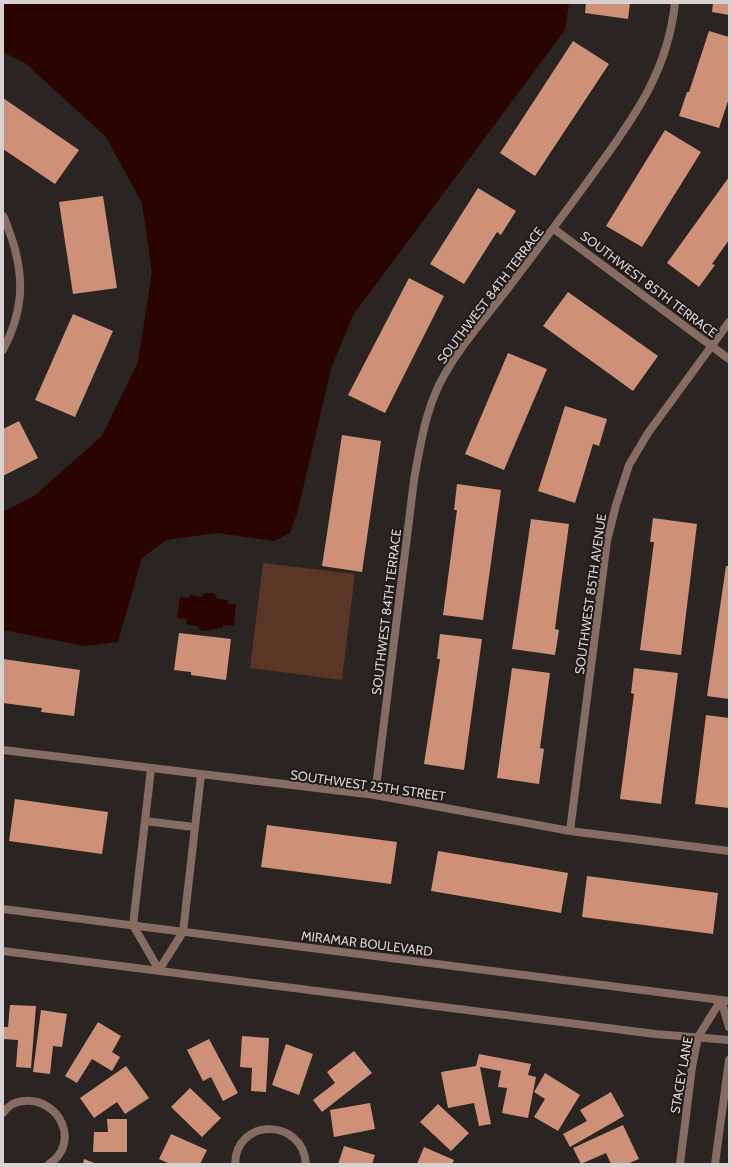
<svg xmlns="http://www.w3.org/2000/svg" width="732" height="1167" font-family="Cabin,sans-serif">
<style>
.green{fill:#5b3526}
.water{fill:#290400}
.building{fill:#ce9077}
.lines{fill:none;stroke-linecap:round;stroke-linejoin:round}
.service{stroke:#876c62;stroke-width:8}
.minor{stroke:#876c62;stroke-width:8}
.tertiary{stroke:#876c62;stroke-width:8}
.labels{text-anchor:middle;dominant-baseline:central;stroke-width:4;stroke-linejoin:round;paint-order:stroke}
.street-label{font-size:13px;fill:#d8d3d2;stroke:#201b19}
</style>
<rect width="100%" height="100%" fill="#2a2422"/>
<path class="green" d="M263,563L355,574L342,680L250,668Z"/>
<path class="water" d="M3,3H569L565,30L353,315L331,369L297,514L290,533L274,541L217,533L166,540L142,558L118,642L85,646L3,630V512L34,496L102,436L138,362L152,272L142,203L106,137L25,63L3,52Z
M205,593H213L218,599L228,600L227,604H236L234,626L223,625V628C212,628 210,631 202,631L197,626L186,624L187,619L177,618L180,597L189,598L190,595L201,597Z"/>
<path class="building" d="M586,3H630L628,19L585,13Z
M713,3H729V15L712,12Z
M709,31L729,37V98L719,128L679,116L687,92H689Z
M573,41L609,64L535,176L500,153Z
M3,98L79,150L55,184L3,149Z
M665,130L701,152L642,247L606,226Z
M729,177V240L712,264L715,265L699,287L667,263Z
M478,188L516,211L501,235L497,232L464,284L430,264Z
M103,196L117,288L73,294L59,202Z
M409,278L444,296L385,413L348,395Z
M568,292L658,356L633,391L543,326Z
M73,314L113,331L75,417L35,400Z
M508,353L547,369L504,470L465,454Z
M565,406L607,419L599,446L593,444L575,503L538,491Z
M19,421L38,458L3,476V429Z
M342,435L381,441L362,572L322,566Z
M457,484L501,490L483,620L443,615L457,510H454Z
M653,518L697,524L681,655L640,650L654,542H650Z
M531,519L569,524L555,629L559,630L555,655L512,649Z
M726,566H729V699L707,696Z
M179,633L231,639L226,680L191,675V672L174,670Z
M440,634L482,639L464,770L424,764L440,659H437Z
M3,659L80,670L74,716L41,712L42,708L3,703Z
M512,668L550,673L540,748L544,749L539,784L497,778Z
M634,668L678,673L661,804L620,799L634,694L631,693Z
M706,715L729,718V808L695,804Z
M15,799L108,812L102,854L9,841Z
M267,825L397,842L391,884L261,867Z
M438,851L568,873L561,913L431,891Z
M587,876L718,893L713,934L582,917Z
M10,1005L36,1006L31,1068L16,1067L18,1040L3,1039V1027H8Z
M41,1010L67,1014L62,1047L53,1046L50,1074L33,1072Z
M98,1022L121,1036L112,1052L120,1057L112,1071L92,1059L77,1083L65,1076Z
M242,1036L269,1038L266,1092L251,1091L252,1068L240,1067Z
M209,1039L238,1093L223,1101L211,1077L203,1081L187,1050Z
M286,1044L313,1054L299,1095L272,1085Z
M354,1051L372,1073L322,1112L313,1100L335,1083L327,1072Z
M479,1054L531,1064L528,1075L536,1077L528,1118L502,1113L507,1088L498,1087L501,1071L480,1067L491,1124L479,1126L474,1103L448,1108L441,1072L476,1066Z
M126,1066L149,1098L125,1114L117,1102L94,1118L80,1098Z
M545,1073L580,1095L558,1131L534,1117L545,1099L534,1092Z
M190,1088L221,1118L202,1137L171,1107Z
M611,1092L624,1116L570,1147L563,1134L587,1121L580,1110Z
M370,1103L375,1129L334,1137L330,1110Z
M438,1104L469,1133L451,1151L420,1122Z
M107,1119H127V1152H93L94,1132H108Z
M623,1125L639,1159L627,1164H611L606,1153L581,1164L573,1148Z
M171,1134L207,1150L200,1164H170L159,1159Z
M344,1146L375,1155L372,1164H338Z
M424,1147L454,1160L452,1164H417Z
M84,1159L97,1164H83Z"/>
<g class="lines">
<path class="service" d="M145,821L194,827"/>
<path class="minor" d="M3,216C7,223 9,232 12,239C25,280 23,312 3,350
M554,229L729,359
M3,750L375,795L570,831L729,851
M151,769L133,925L159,970L183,932L201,775
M375,795L414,480C420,447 425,413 440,383C458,348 485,318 509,287C540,246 571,205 601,163C638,112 668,68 675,3
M570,831L607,541L616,505L629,465L648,433L729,322
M721,1000L729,1027
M3,1113C9,1105 14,1102 24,1101C60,1098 81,1143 49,1164
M235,1164C236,1117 303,1118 306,1164
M680,1164L692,1067L698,1037L721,1000
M715,1164L729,1060"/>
<path class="tertiary" d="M3,909L729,1001
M3,951L655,1034L729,1040"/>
</g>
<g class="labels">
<g class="street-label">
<text transform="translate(649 284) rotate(37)">SOUTHWEST 85TH TERRACE</text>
<text transform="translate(490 295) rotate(-53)">SOUTHWEST 84TH TERRACE</text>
<text transform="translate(590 594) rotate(-82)">SOUTHWEST 85TH AVENUE</text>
<text transform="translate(386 612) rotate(-83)">SOUTHWEST 84TH TERRACE</text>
<text transform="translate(368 785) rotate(8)">SOUTHWEST 25TH STREET</text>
<text transform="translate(367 943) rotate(7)">MIRAMAR BOULEVARD</text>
<text transform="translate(681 1075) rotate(-80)">STACEY LANE</text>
</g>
</g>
<rect width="732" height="1167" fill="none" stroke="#d8d3d2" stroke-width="8"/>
</svg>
